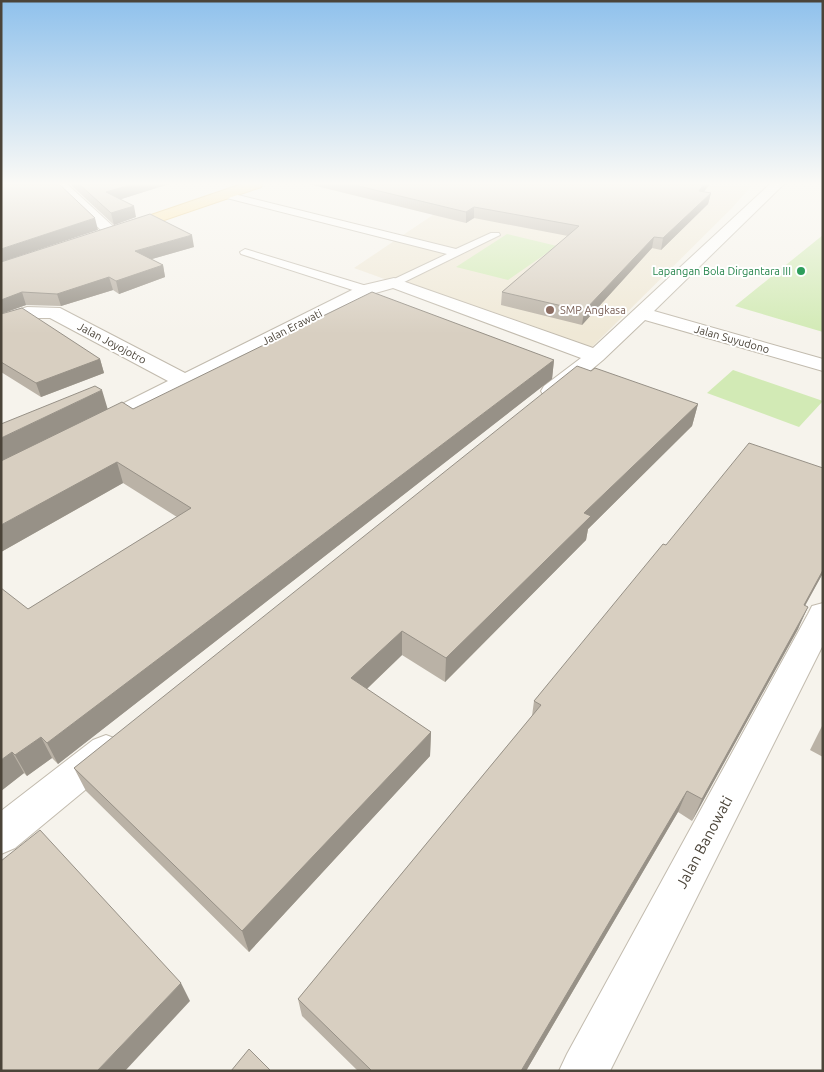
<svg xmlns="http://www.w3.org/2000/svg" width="824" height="1072" font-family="Ubuntu,sans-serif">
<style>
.education{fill:#efe8d6}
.green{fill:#d2eab5}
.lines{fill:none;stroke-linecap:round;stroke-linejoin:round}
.service-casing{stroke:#c2bbae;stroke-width:2}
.minor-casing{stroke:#c2bbae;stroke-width:2}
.primary-casing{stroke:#e6c16a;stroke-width:2}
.service{fill:#fff;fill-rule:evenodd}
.minor{fill:#fff;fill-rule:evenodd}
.primary{fill:#ffe39c;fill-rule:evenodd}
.wall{fill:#bab2a6}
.shaded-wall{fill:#979187}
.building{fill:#d8cfc1;stroke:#979187}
.leisure-dot{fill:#2e9e5b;stroke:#fff;stroke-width:2}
.education-dot{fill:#8d6e63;stroke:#fff;stroke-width:2}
.labels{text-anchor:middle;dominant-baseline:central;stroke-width:4;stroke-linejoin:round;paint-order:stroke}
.far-leisure-label{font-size:11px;fill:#27864d;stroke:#fff;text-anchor:end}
.far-education-label{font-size:11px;fill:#785e54;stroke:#fff;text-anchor:start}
.far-street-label{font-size:11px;fill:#4b4439;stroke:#fff}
.near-street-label{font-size:15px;fill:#4b4439;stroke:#fff}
</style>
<rect width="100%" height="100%" fill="#f6f3ec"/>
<path class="education" d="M479,184H753L732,208L587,352L354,268Z"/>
<path class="green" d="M507,234L557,246L508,280L456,267Z
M823,235V332L735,306Z
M733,370L823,401L799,427L707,393Z"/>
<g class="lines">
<g class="service-casing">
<path id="service" d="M226,192L456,249L491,233H499L500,235L394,287L390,285L388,283L390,281L447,254L223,197V193Z
M245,249L370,287L372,290L370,293H362L241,254L240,252Z"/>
</g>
<g class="minor-casing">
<path id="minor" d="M53,184H67L117,230L120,233L117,236H107Z
M770,184H784L654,311L823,359V371L645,320L603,360L560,396L552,397L544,396L541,391L544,386L581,358L393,288L372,294L106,430L98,432L90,430L87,425L90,420L168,381L50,318H29L1,328V316L27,307L60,308L185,373L360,286L394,278L593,348Z
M823,603V645L610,1071H559L567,1054L808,614L812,606Z
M106,735L119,740L124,751L119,762L15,848L1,854V811L93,740Z"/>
</g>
<g class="primary-casing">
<path id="primary" d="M242,184H262L261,187L126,233H116L113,230L116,227Z"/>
</g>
<use href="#service" class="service"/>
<use href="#minor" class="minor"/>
<use href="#primary" class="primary"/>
</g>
<path class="wall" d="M70,184H169L121,199L136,217L114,225Z
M308,184H710L704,192L711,193L708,204L661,250L652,248L582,325L501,305L502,292L568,236L474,218L466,223Z
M194,247L152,259L163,265L165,277L119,294L113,290L61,306L26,305L1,314L100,359L104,373L41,397L1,372V262Z
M554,360L552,379L58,764L52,758L27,776L24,773L1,791L28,609L177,517L123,483L1,552L108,409H133Z
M591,371L698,404L692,426L588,529L586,540L445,682L402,655L367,689L431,732L430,756L249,952L86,791L74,768Z
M823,468V573L805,606L798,629L692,821L678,812L526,1071H358L302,1016L298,999L532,716L534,701L666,545Z
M823,724V757L810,750Z"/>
<path class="shaded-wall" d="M133,184H169L109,203L106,192Z
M704,184H710L696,201L699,191Z
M711,193L708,204L661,250L663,238Z
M134,206L136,217L114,225L111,213Z
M474,207V218L466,223V212Z
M95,218L98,230L1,262V249Z
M192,235L194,247L138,263L135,251Z
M654,237L652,248L582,325L584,311Z
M163,265L165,277L119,294L116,281Z
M109,277L113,290L61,306L57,294Z
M22,292L26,305L1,314V300Z
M100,359L104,373L41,397L36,383Z
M554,360L552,379L58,764L47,743Z
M102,390L108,410L1,462V438Z
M698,404L692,426L588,529L586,540L445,682L446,658L584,513Z
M117,462L123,483L1,552V525Z
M823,570V573L793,627L804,605Z
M808,607L798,629L692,821L702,799Z
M402,631V655L353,702L351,678Z
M431,732L430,756L249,952L242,931Z
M41,737L52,758L27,776L15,755Z
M12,752L24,773L1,791V760Z
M687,791L678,812L526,1071H521Z
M181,983L190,1001L125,1071H97Z"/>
<path class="building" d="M1,184H59L95,218L1,249Z
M79,184H133L106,192L134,206L111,213Z
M350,184H704L699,191L711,193L663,238L654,237L584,311L502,292L579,226L474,207L466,212Z
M150,214L192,235L135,251L163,265L116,281L109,277L57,294L22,292L1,300V262Z
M372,292L554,360L47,743L41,737L15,755L12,752L1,760V588L28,609L191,508L117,462L1,525V461L122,402L133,409Z
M22,308L100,359L36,383L1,362V314Z
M577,366L591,371L595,368L698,404L584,513L591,516L446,658L402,631L351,678L431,732L242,931L74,768Z
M95,386L102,390L1,438V424Z
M749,443L823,468V570L804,605L808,607L702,799L687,791L521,1071H372L298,999L541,705L534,701L663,544L666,545Z
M40,830L181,983L97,1071H1V861Z
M249,1049L271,1071H231Z"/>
<linearGradient id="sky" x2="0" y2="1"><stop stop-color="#8fc1ec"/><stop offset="0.55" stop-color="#fbfaf6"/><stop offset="1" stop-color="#fbfaf6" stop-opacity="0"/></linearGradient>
<rect width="824" height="334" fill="url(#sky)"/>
<circle class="leisure-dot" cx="801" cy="271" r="5"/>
<circle class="education-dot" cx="550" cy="310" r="5"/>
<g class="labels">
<g class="far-leisure-label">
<text x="791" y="271">Lapangan Bola Dirgantara III</text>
</g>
<g class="far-education-label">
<text x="560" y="310">SMP Angkasa</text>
</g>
<g class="far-street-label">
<text transform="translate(292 327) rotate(-27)">Jalan Erawati</text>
<text transform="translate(732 339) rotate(16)">Jalan Suyudono</text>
<text transform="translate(112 343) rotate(28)">Jalan Joyojotro</text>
</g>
<g class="near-street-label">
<text transform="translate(704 842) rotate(-62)">Jalan Banowati</text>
</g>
</g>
<rect width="824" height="1072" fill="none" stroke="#4b4439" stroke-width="5"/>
</svg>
